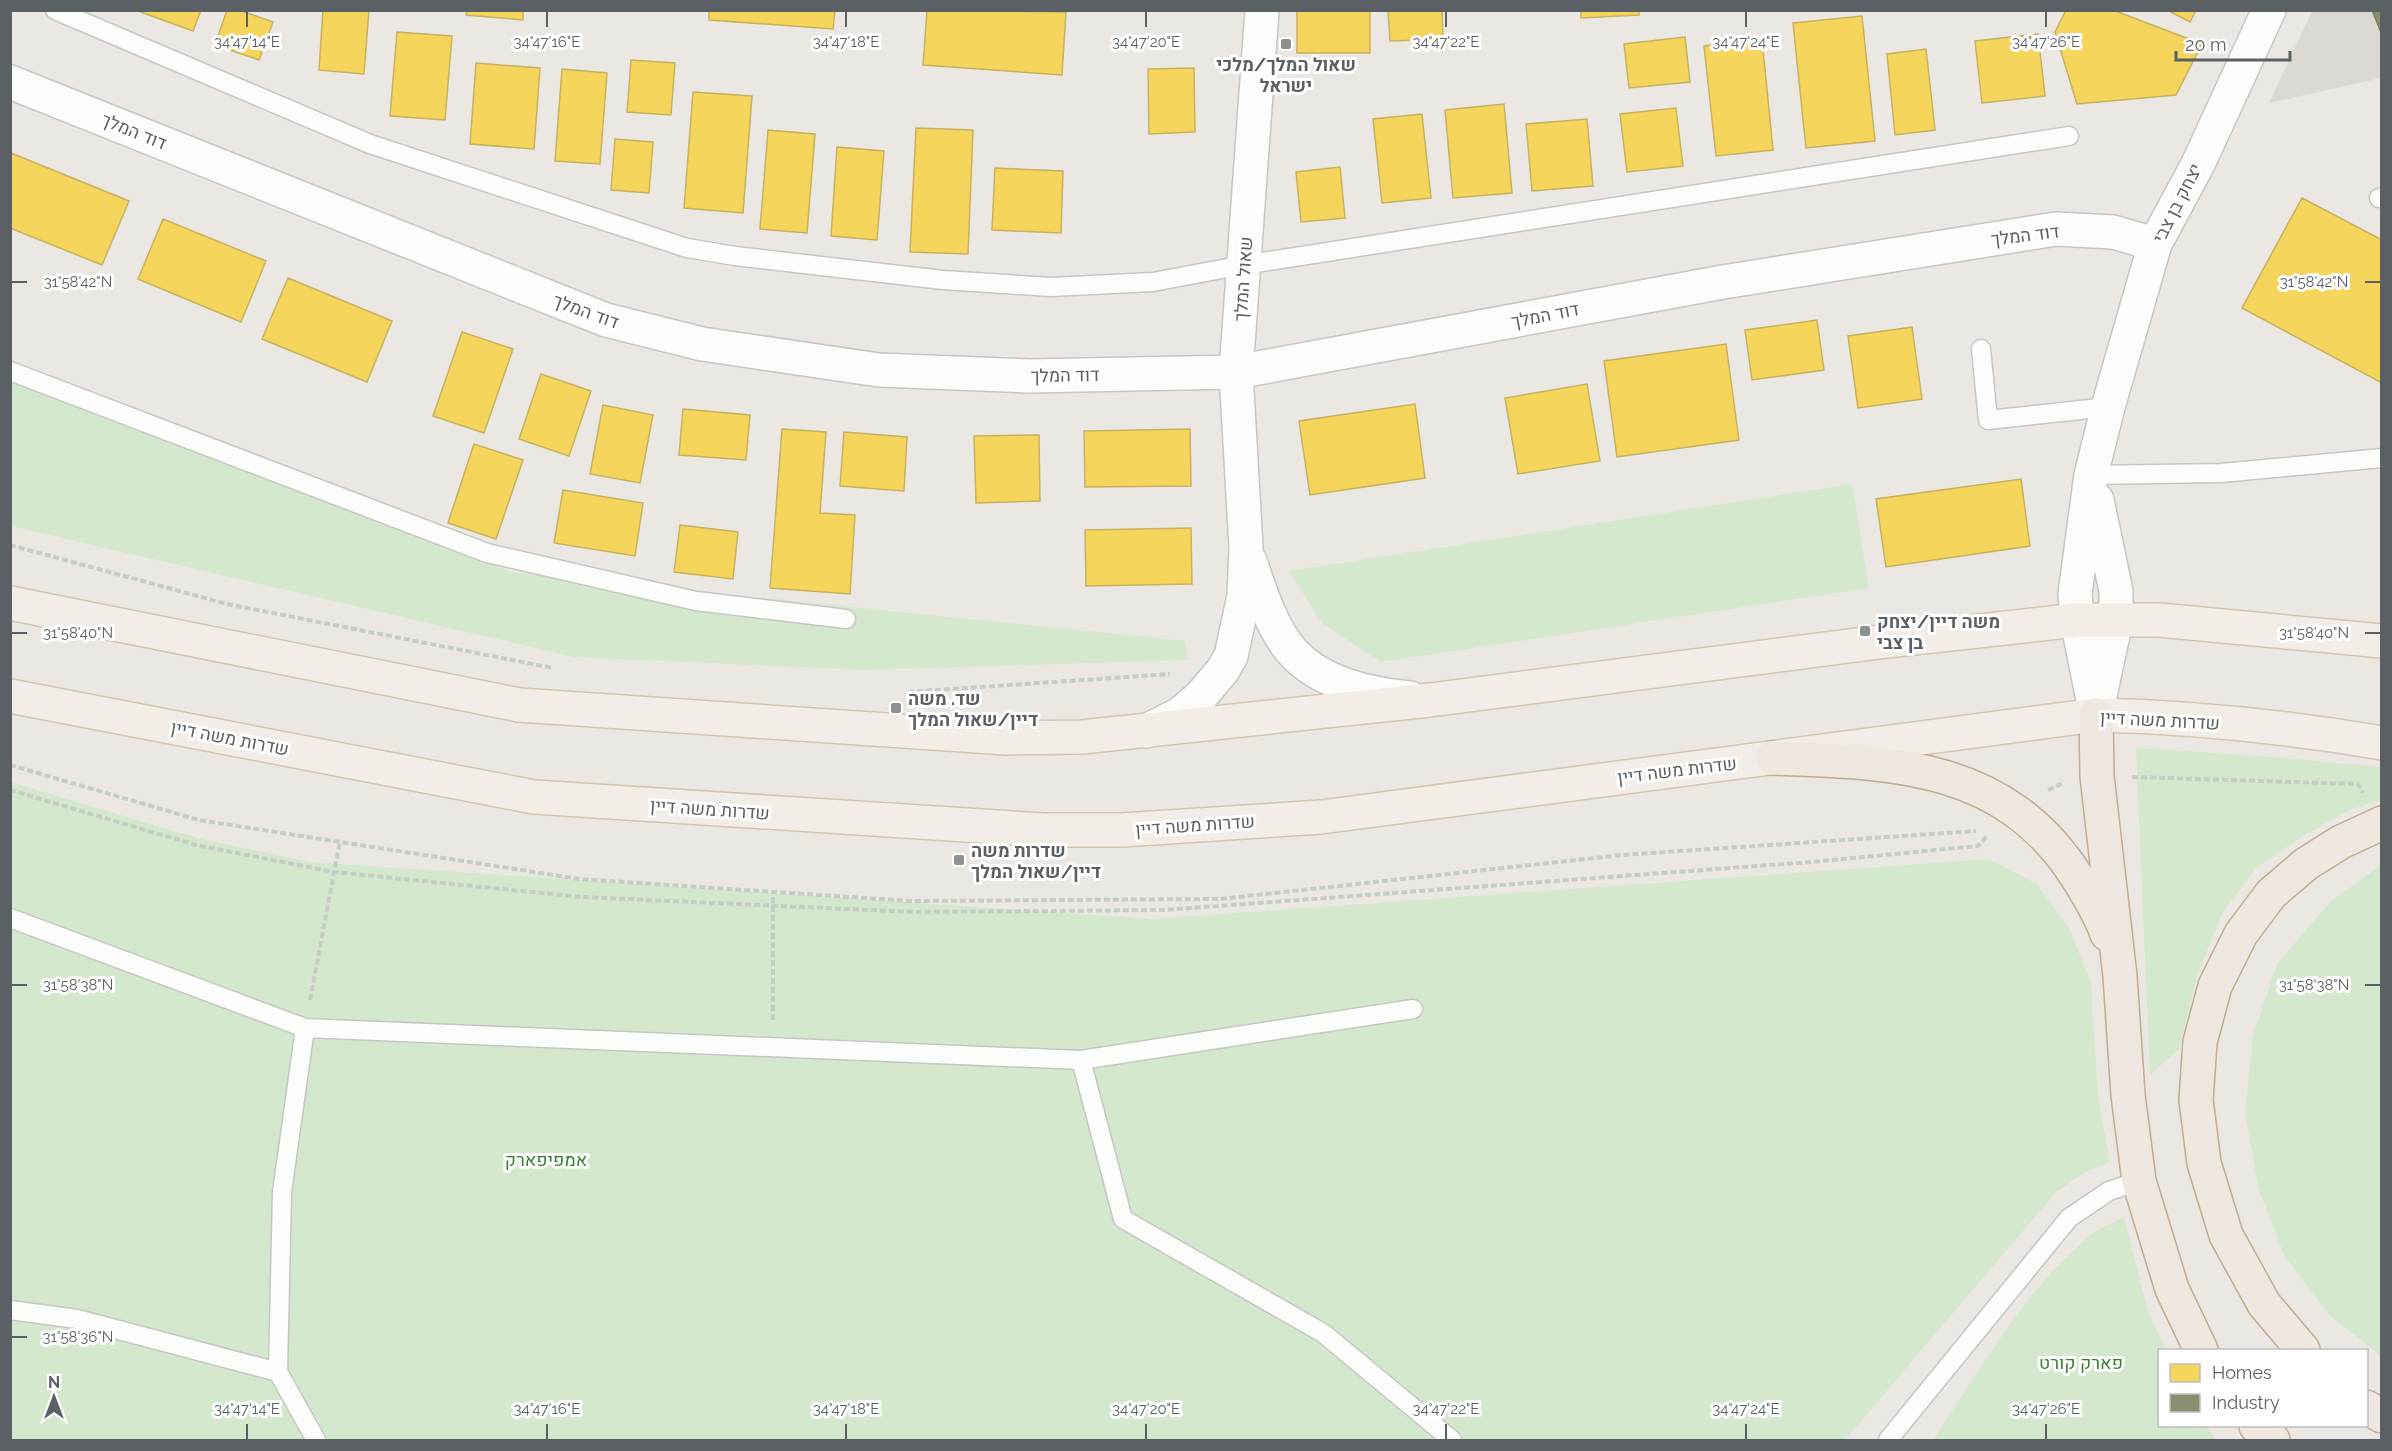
<svg xmlns="http://www.w3.org/2000/svg" width="2392" height="1451" font-family="Raleway,Heebo,sans-serif">
<style>
.industrial{fill:#dcd9d5}
.green{fill:#d4e8cd}
.homes{fill:#f6d55c;stroke:#c7b25e;stroke-width:1.5}
.industry{fill:#8c8c6e;stroke:#7d7f6b;stroke-width:1.5}
.lines{fill:none;stroke-linecap:round;stroke-linejoin:round}
.service-casing{stroke:#c6c6c5;stroke-width:21}
.minor-casing{stroke:#c6c6c5;stroke-width:36}
.tertiary-casing{stroke:#c6c6c5;stroke-width:36}
.primary-casing{stroke:#d5c5b0;stroke-width:36}
.motorway-casing{stroke:#c3ac92;stroke-width:36}
.path{stroke:#c6cdc7;stroke-width:4;stroke-dasharray:6 3;stroke-linecap:butt}
.service{stroke:#fcfcfb;stroke-width:18}
.minor{stroke:#fcfcfb;stroke-width:33}
.tertiary{stroke:#fcfcfb;stroke-width:33}
.primary{stroke:#f2eee7;stroke-width:33}
.motorway{stroke:#eee8e0;stroke-width:33}
.ticks{fill:none;stroke:#5a6064;stroke-width:2}
.poi-dot{fill:#8d9091;stroke:#fff;stroke-width:2}
.labels{text-anchor:middle;dominant-baseline:central;stroke-width:6;stroke-linejoin:round;paint-order:stroke}
.poi-label{font-size:18px;font-weight:bold;fill:#5a6064;stroke:#fff;text-anchor:start}
.street-label{font-size:18px;fill:#5a6064;stroke:#fff}
.park-label{font-size:18px;fill:#36822c;stroke:#fff}
.ticks-label{font-size:15px;text-anchor:middle;fill:#5a6064;stroke:#fff;stroke-width:6;stroke-linejoin:round;paint-order:stroke}
</style>
<rect width="100%" height="100%" fill="#ebe8e4"/>
<path class="industrial" d="M2312,11H2381V78L2269,103Z"/>
<path class="green" d="M10,378L511,572L1185,641L1188,660L865,670L574,657L11,526Z
M1852,484L1869,588L1380,662L1322,623L1289,571Z
M2136,748L2261,756L2382,767L2381,801L2352,809L2303,836L2255,869L2222,914L2197,976L2179,1049L2150,1075Z
M10,782L201,839L310,862L1154,919L1989,859L2037,884L2070,930L2091,983L2098,1096L2110,1162L2084,1173L2056,1192L1845,1440H11Z
M2381,865V1356L2328,1314L2284,1255L2259,1190L2245,1113L2253,1036L2277,964L2330,902Z
M2124,1217L2148,1312L2166,1350H2160V1426H2207L2216,1440H1933C1978,1373 2028,1285 2091,1235C2100,1227 2113,1223 2124,1217Z"/>
<path class="homes" d="M135,10H201L193,31Z
M227,10H239L273,22L259,60L215,45Z
M323,10H369L364,74L319,70Z
M467,10H523V20L466,15Z
M709,10H835L833,29L709,20Z
M927,10L1066,12L1062,75L923,65Z
M1297,10H1370V53H1297Z
M1388,10H1442L1443,39L1390,41Z
M1581,10H1639V15L1581,18Z
M2066,10H2113L2202,44L2176,95L2077,104L2055,32Z
M2167,10H2196L2190,22Z
M1862,16L1875,141L1806,148L1793,23Z
M397,32L452,36L445,120L390,116Z
M2038,34L2045,96L1982,103L1975,41Z
M1685,37L1690,82L1629,88L1624,44Z
M1762,39L1773,150L1716,156L1704,46Z
M1926,49L1935,130L1895,135L1887,54Z
M631,60L675,63L671,115L627,112Z
M476,63L540,68L534,149L470,144Z
M1194,68L1195,132L1149,134L1148,69Z
M562,69L607,73L600,164L555,161Z
M693,92L752,96L743,213L684,208Z
M1504,104L1512,193L1453,198L1445,110Z
M1676,108L1683,166L1627,172L1620,114Z
M1422,114L1431,198L1382,203L1373,119Z
M1587,119L1593,186L1532,191L1526,124Z
M916,128L973,130L968,254L910,252Z
M768,130L815,134L807,233L760,229Z
M615,139L653,142L649,193L611,190Z
M837,147L884,151L877,240L831,236Z
M11,153L129,201L102,265L10,228Z
M1340,167L1345,218L1301,222L1296,172Z
M995,168L1063,171L1061,233L992,230Z
M2302,198L2382,240V383L2242,308Z
M163,219L266,261L241,322L138,279Z
M288,278L392,321L367,382L262,339Z
M1817,320L1824,370L1752,380L1745,330Z
M1912,327L1922,399L1858,408L1848,336Z
M462,332L513,349L484,433L433,416Z
M1726,344L1739,440L1617,457L1604,361Z
M541,374L591,391L569,456L519,439Z
M1587,384L1600,461L1518,474L1505,398Z
M1415,404L1425,478L1310,495L1299,421Z
M603,405L653,415L640,483L590,474Z
M683,409L750,415L746,460L679,455Z
M782,429L826,432L820,513L855,515L850,594L770,588Z
M1190,429L1191,486L1085,487L1084,431Z
M844,432L907,437L904,491L840,486Z
M1039,435L1040,501L976,503L974,436Z
M474,444L523,460L496,539L448,523Z
M2021,479L2030,546L1886,567L1876,499Z
M563,490L643,503L635,556L554,543Z
M680,525L738,532L733,579L674,572Z
M1191,528L1192,584L1086,586L1085,530Z"/>
<path class="industry" d="M2372,10H2382V35Z"/>
<g class="lines">
<g class="service-casing">
<path id="service" d="M55,10L370,144L687,248L735,256L943,280L1051,287L1153,282L1243,265L2069,136
M2379,198H2382
M1981,349L1988,420L2108,407
M10,371L487,553L696,601L846,619
M2091,475L2221,473L2382,458
M10,918L305,1028L1081,1060L1413,1009
M305,1028L282,1192L278,1372L316,1440
M1081,1060L1123,1219L1323,1333L1452,1440
M10,1310L77,1319L278,1372
M1888,1440L2069,1218L2109,1191L2139,1181"/>
</g>
<g class="minor-casing">
<path id="minor" d="M10,82L606,320L702,344L879,370L1029,376L1236,372L1723,282L2056,229L2113,232L2155,244
M2097,500L2116,591V621L2099,700
M2096,715L2077,620L2075,594L2091,475L2108,407L2155,244L2198,164L2269,10"/>
</g>
<g class="tertiary-casing">
<path id="tertiary" d="M1250,561C1259,588 1271,626 1290,649C1318,683 1368,694 1410,698
M1146,731L1180,714L1201,696L1223,670L1231,656L1244,596L1246,548L1236,372L1262,10"/>
</g>
<g class="primary-casing">
<path id="primary" d="M10,603L519,705L1006,738L1082,737L1430,700L1879,642L2077,620H2159L2382,641
M10,696L534,797L1043,830H1122L1321,817L2096,715C2192,717 2287,727 2382,743"/>
</g>
<g class="motorway-casing">
<path id="motorway" d="M2096,715L2097,776L2120,976L2128,1095L2139,1181L2172,1289L2201,1350
M1772,758C1893,762 2005,764 2077,877C2089,896 2100,914 2107,934
M2303,1350L2264,1304L2226,1235L2204,1163L2196,1100L2200,1042L2215,986L2241,934L2271,894L2306,864L2341,842L2382,823
M2366,1407L2382,1416
M2256,1426L2273,1440"/>
</g>
<path class="path" d="M10,545L227,604L553,668
M908,692L1170,674
M10,765L199,820L579,879L911,901L1220,899L1622,855L1976,831
M2132,777L2358,784L2363,793
M10,790L196,845L334,872L582,897L914,912L1164,910L1811,862L1978,846L1987,836
M2048,790L2063,783
M310,1000L340,841
M773,1020V892"/>
<use href="#service" class="service"/>
<use href="#minor" class="minor"/>
<use href="#tertiary" class="tertiary"/>
<use href="#primary" class="primary"/>
<use href="#motorway" class="motorway"/>
</g>
<path class="ticks" d="M247,12V27M547,12V27M846,12V27M1146,12V27M1446,12V27M1746,12V27M2046,12V27M12,282H27M2365,282H2380M12,633H27M2365,633H2380M12,985H27M2365,985H2380M12,1337H27M247,1424V1439M547,1424V1439M846,1424V1439M1146,1424V1439M1446,1424V1439M1746,1424V1439M2046,1424V1439"/>
<g class="poi-dot">
<rect x="1280" y="38" width="12" height="12" rx="3"/>
<rect x="1859" y="625" width="12" height="12" rx="3"/>
<rect x="890" y="702" width="12" height="12" rx="3"/>
<rect x="953" y="854" width="12" height="12" rx="3"/>
</g>
<g class="labels">
<g class="poi-label">
<text x="1286" y="64" text-anchor="middle">שאול המלך/מלכי<tspan x="1286" dy="21">ישראל</tspan></text>
<text x="1877" y="621">משה דיין/יצחק<tspan x="1877" dy="21">בן צבי</tspan></text>
<text x="908" y="698">שד. משה<tspan x="908" dy="21">דיין/שאול המלך</tspan></text>
<text x="971" y="850">שדרות משה<tspan x="971" dy="21">דיין/שאול המלך</tspan></text>
</g>
<g class="street-label">
<text transform="translate(134 131) rotate(22)">דוד המלך</text>
<text transform="translate(2177 203) rotate(-63)">יצחק בן צבי</text>
<text transform="translate(2025 235) rotate(-7)">דוד המלך</text>
<text transform="translate(1243 279) rotate(-86)">שאול המלך</text>
<text transform="translate(586 311) rotate(20)">דוד המלך</text>
<text transform="translate(1545 315) rotate(-11)">דוד המלך</text>
<text transform="translate(1065 375) rotate(-1)">דוד המלך</text>
<text transform="translate(2160 720) rotate(3)">שדרות משה דיין</text>
<text transform="translate(230 738) rotate(11)">שדרות משה דיין</text>
<text transform="translate(1677 770) rotate(-7)">שדרות משה דיין</text>
<text transform="translate(710 809) rotate(4)">שדרות משה דיין</text>
<text transform="translate(1195 825) rotate(-4)">שדרות משה דיין</text>
</g>
<g class="park-label">
<text x="546" y="1159">אמפיפארק</text>
<text x="2081" y="1362">פארק קורט</text>
</g>
</g>
<g class="ticks-label">
<text x="247" y="47">34°47'14"E</text>
<text x="547" y="47">34°47'16"E</text>
<text x="846" y="47">34°47'18"E</text>
<text x="1146" y="47">34°47'20"E</text>
<text x="1446" y="47">34°47'22"E</text>
<text x="1746" y="47">34°47'24"E</text>
<text x="2046" y="47">34°47'26"E</text>
<text x="78" y="287">31°58'42"N</text>
<text x="2314" y="287">31°58'42"N</text>
<text x="78" y="638">31°58'40"N</text>
<text x="2314" y="638">31°58'40"N</text>
<text x="78" y="990">31°58'38"N</text>
<text x="2314" y="990">31°58'38"N</text>
<text x="78" y="1342">31°58'36"N</text>
<text x="247" y="1414">34°47'14"E</text>
<text x="547" y="1414">34°47'16"E</text>
<text x="846" y="1414">34°47'18"E</text>
<text x="1146" y="1414">34°47'20"E</text>
<text x="1446" y="1414">34°47'22"E</text>
<text x="1746" y="1414">34°47'24"E</text>
<text x="2046" y="1414">34°47'26"E</text>
</g>
<rect width="2392" height="1451" fill="none" stroke="#5a6064" stroke-width="24"/>
<rect x="2158" y="1349" width="210" height="78" fill="#ffffff" stroke="#bdbfc1" stroke-width="1.5"/>
<rect x="2170" y="1364" width="30" height="18" fill="#f6d55c" stroke="#bdbfc1" stroke-width="1.5"/>
<text x="2212" y="1379" font-size="18" fill="#5a6064">Homes</text>
<rect x="2170" y="1394" width="30" height="18" fill="#8c8c6e" stroke="#bdbfc1" stroke-width="1.5"/>
<text x="2212" y="1409" font-size="18" fill="#5a6064">Industry</text>
<g transform="translate(54 1397)" stroke="#ffffff" stroke-width="4.5" paint-order="stroke">
<path d="M0-4.5L10 22L0 15L-10 22Z" fill="#5a6064"/>
<text y="-9" font-size="16" font-weight="bold" text-anchor="middle" fill="#5a6064">N</text>
</g>
<path d="M2176 51v9h114v-9" fill="none" stroke="#5a6064" stroke-width="3"/>
<text x="2185" y="51" font-size="18" fill="#5a6064" stroke="#ffffff" stroke-width="4.5" paint-order="stroke">20 m</text>
</svg>
